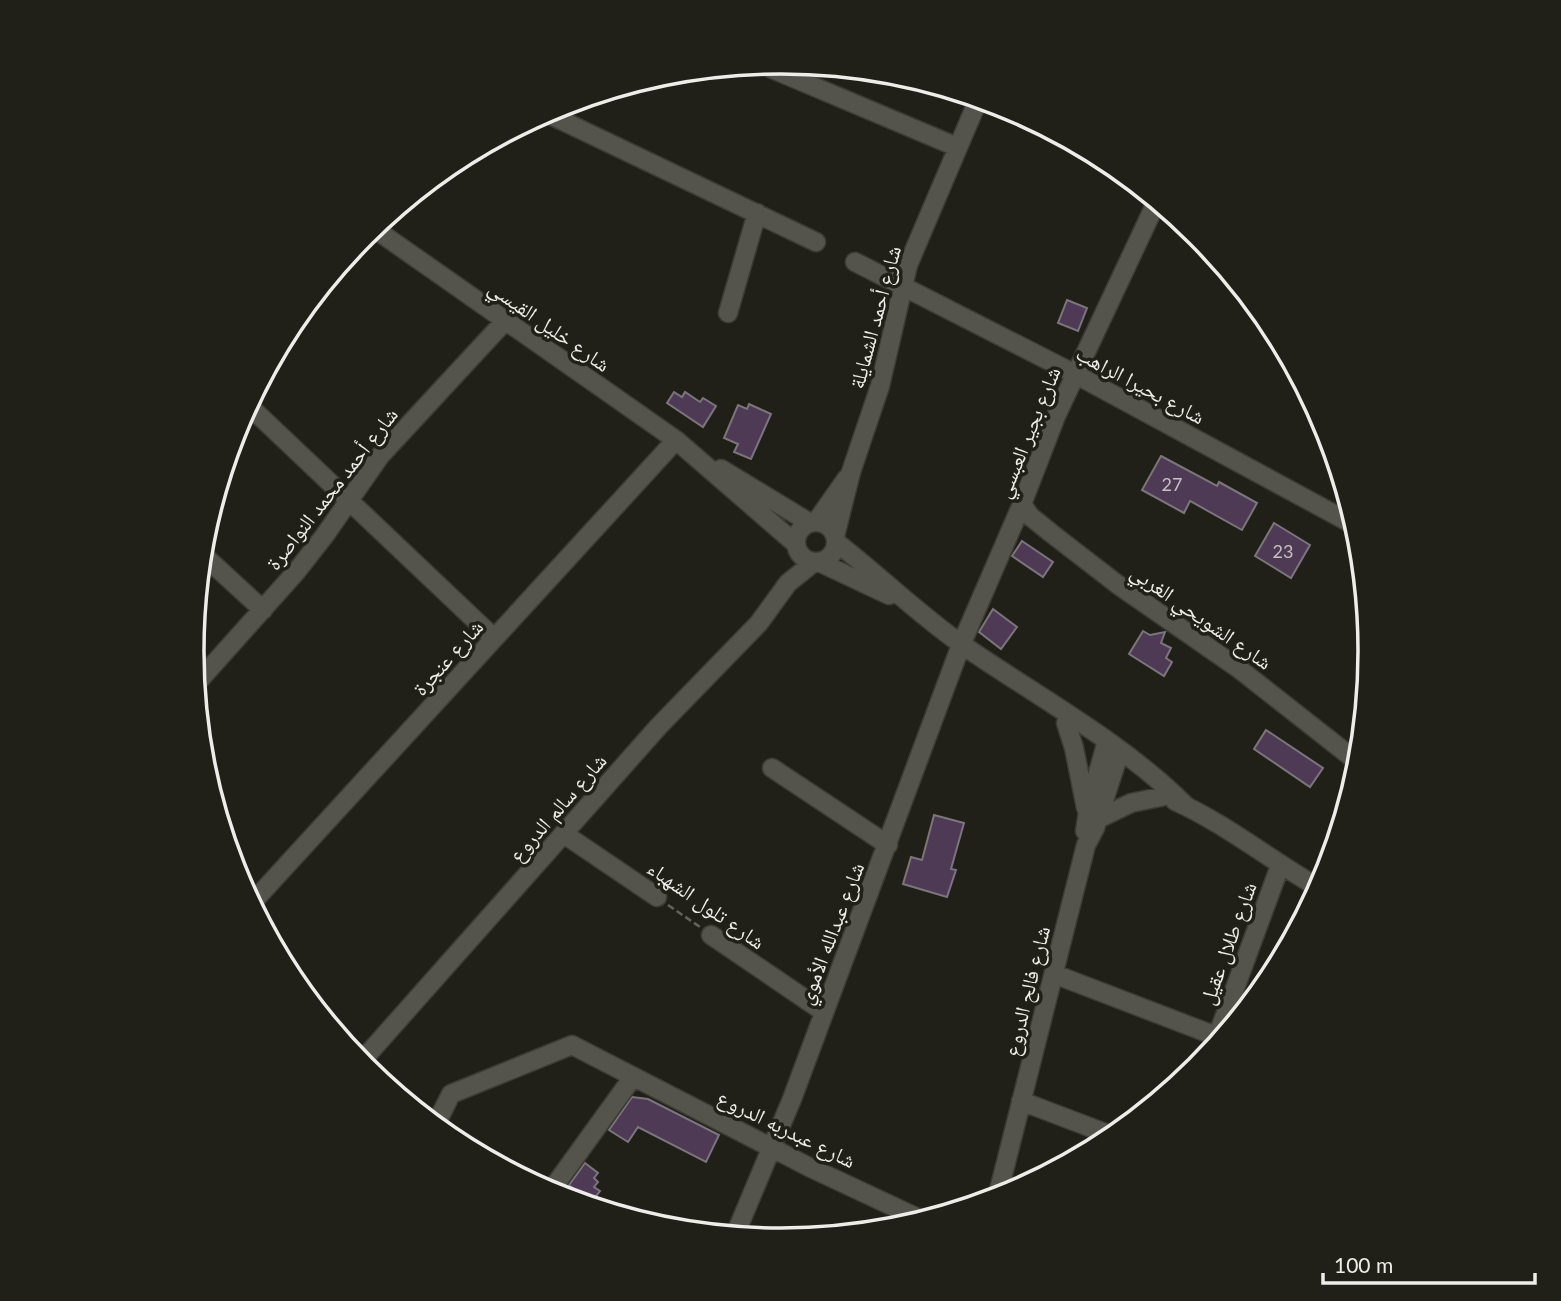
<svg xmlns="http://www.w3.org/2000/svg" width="1561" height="1301" font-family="Lato,'Noto Naskh Arabic',sans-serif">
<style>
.building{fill:#4f3a55;stroke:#7b757c;stroke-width:2}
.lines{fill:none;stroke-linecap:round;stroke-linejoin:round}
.minor-casing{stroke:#3c3b36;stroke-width:21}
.path{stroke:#63625c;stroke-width:2.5;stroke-dasharray:7 3.5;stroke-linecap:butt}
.minor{stroke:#55544c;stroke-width:18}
.labels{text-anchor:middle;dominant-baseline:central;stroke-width:7;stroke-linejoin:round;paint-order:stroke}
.number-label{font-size:18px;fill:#c6c0c4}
.street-label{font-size:21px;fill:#eeede9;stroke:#201f18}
.rim{fill:none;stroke:#eeede9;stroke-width:3.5}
</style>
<rect width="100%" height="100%" fill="#201f18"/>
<path class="building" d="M1067,300L1087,308L1078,331L1058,323Z
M674,392L682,397L685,392L700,402L703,398L716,406L703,427L667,403Z
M749,404L771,414L751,459L734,452L738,444L724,438L738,405L747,409Z
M1161,456L1217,486L1219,482L1257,503L1242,530L1190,501L1184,513L1142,490Z
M1274,523L1310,545L1291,578L1255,556Z
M1022,541L1053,562L1043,577L1012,556Z
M993,609L1017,627L1001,649L979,632Z
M1143,631L1150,635L1165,632L1161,643L1171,648L1166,658L1172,662L1164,676L1129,654Z
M1266,730L1323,768L1310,787L1254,749Z
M934,815L964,823L951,869L956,870L947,897L903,884L911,857L922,860Z
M632,1097L648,1099L719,1135L706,1162L638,1127L628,1142L609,1130Z
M585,1163L598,1173L594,1178L598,1182L594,1187L600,1191L589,1205L569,1199L575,1190L569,1185Z"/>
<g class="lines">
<g class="minor-casing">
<path id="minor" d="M758,63L957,147
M544,112L816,242
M372,227L676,440L796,544
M855,262L1075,374L1356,526
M728,313L757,213
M247,404L494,638
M721,469L810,523
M1022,504L1030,516L1051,533L1117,584L1238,668L1359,763
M796 542a20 20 0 1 1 40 0a20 20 0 1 1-40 0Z
M816,522L847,478
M835,536L851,472L880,386L908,265L979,98
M836,542C880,576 919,615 964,646C1038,697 1122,742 1185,805
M201,553L263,610
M819,562L889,595
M195,685L296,572L325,535L380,456L505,321
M1066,723L1074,748L1086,808
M772,768L888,845
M1175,801C1226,824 1270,860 1319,888
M1098,819L1131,803L1165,796
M1085,831L1089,805L1107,741
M564,834L657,897
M251,904L676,440
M711,935L824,1012
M1054,974L1221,1038
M1217,1037L1280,866
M360,1063L659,726L759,623L788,583L813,563
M1021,1101L1113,1136
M435,1126L451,1094L572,1045L809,1167L922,1220
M550,1192L633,1077
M997,1198L1086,845L1095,828L1120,751
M735,1235L792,1099L961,645L1022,504L1056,416L1157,201"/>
</g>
<path class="path" d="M668,905L700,927"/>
<use href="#minor" class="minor"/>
</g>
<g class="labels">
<g class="number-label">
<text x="1172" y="484">27</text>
<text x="1283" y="551">23</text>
</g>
<g class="street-label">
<text transform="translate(874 317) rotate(-75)">شارع أحمد الشمايلة</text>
<text transform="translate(550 325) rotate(35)">شارع خليل القيسي</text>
<text transform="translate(1141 384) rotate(28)">شارع بحيرا الراهب</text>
<text transform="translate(1027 432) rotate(-68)">شارع بجير العبسي</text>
<text transform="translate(331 488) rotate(-52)">شارع أحمد محمد النواصرة</text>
<text transform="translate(1202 616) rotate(35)">شارع الشويحي الغربي</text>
<text transform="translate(447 657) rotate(-48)">شارع عنجرة</text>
<text transform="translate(557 807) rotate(-49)">شارع سالم الدروع</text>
<text transform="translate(707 904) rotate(35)">شارع تلول الشهباء</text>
<text transform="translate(830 933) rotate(-69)">شارع عبدالله الأموي</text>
<text transform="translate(1227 943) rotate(-70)">شارع طلال عقيل</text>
<text transform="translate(1026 991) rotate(-76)">شارع فالح الدروع</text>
<text transform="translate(787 1128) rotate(26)">شارع عبدربه الدروع</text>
</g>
</g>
<path d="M0 0H1561V1301H0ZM204 651a577 577 0 1 1 1154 0a577 577 0 1 1-1154 0Z" fill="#201f18" fill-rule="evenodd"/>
<path class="rim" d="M204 651a577 577 0 1 1 1154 0a577 577 0 1 1-1154 0Z"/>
<path d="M1323 1273v10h212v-10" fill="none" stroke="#eeede9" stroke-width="3.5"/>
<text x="1334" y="1273" font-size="21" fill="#eeede9" stroke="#201f18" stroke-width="5" paint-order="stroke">100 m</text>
</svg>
